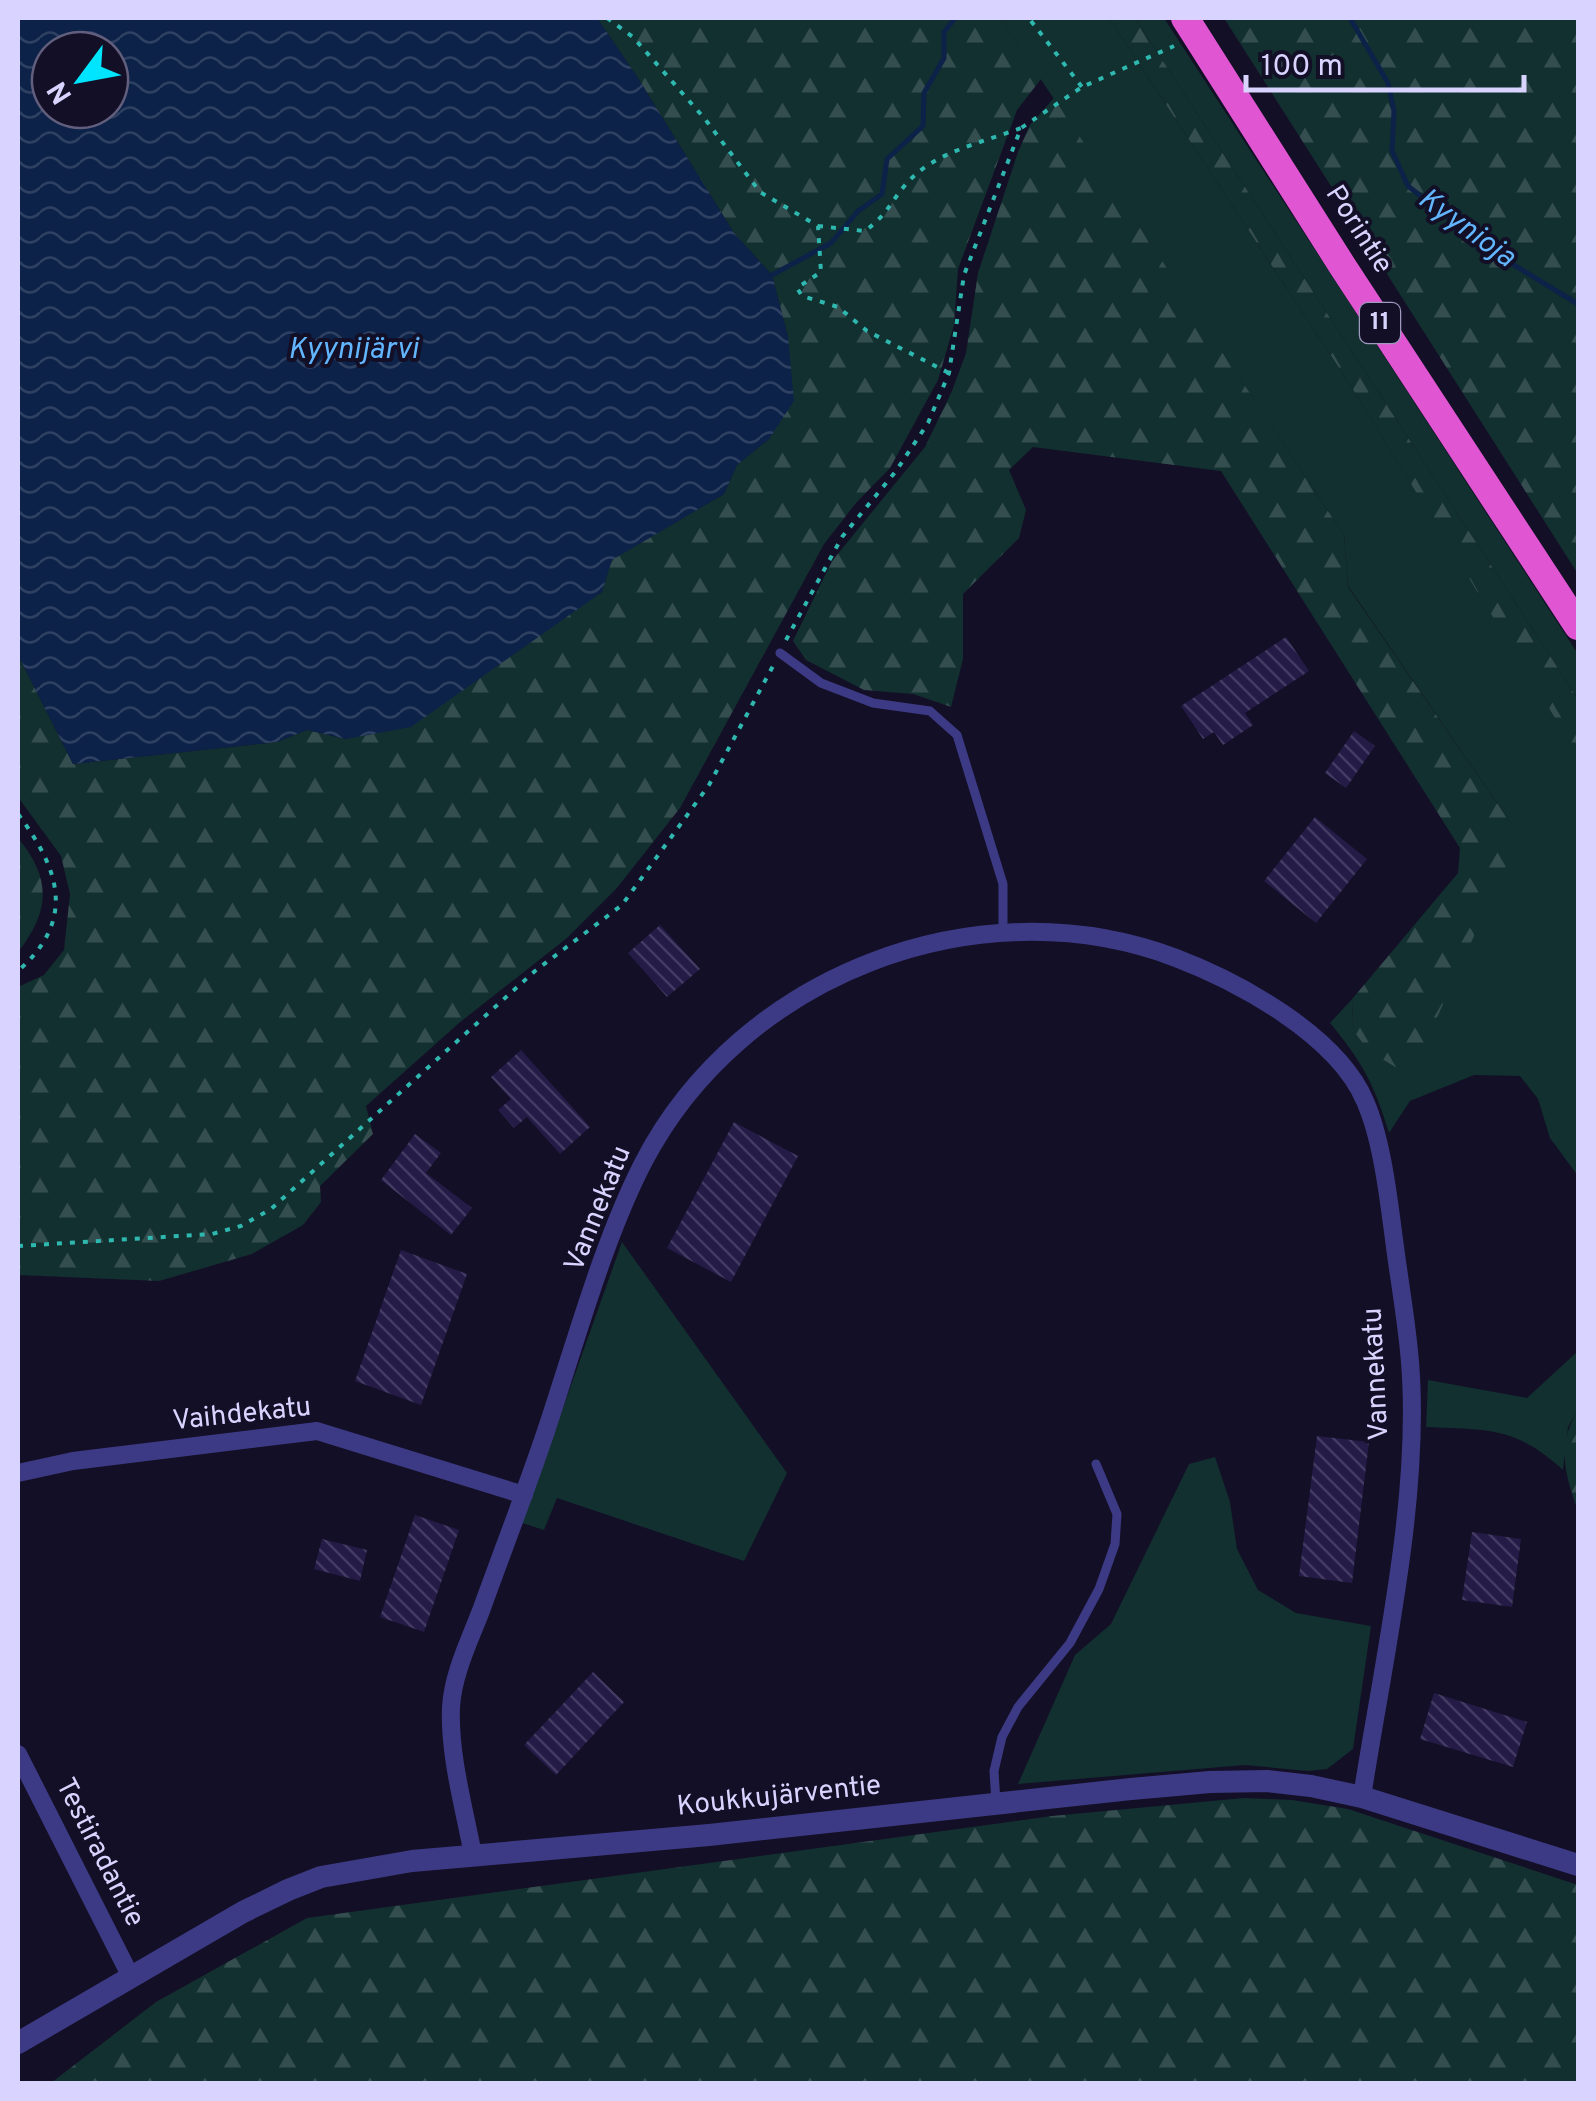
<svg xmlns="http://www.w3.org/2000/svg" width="1596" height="2101" font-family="Overpass,sans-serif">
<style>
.green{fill:#12302f}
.forest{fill:url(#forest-firs)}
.water{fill:url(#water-waves);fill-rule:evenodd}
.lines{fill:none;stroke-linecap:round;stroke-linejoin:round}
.stream{stroke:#0c2248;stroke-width:5}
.building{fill:url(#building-back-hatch)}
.path{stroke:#2fb8b0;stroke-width:4;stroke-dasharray:5 8;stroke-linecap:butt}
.service{stroke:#3d3a85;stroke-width:9}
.minor{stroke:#3d3a85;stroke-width:18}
.tertiary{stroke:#3d3a85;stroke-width:22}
.trunk{stroke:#e055d1;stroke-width:28}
.labels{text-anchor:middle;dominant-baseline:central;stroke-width:8;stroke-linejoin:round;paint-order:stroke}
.shield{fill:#130f26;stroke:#9e99be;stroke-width:2.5}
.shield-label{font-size:25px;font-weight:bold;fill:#d9d4ff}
.street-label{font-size:28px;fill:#d9d4ff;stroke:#130f26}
.water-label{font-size:30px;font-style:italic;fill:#62b6ff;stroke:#130f26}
</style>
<defs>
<pattern id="forest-firs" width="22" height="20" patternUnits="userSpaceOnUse" patternTransform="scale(2.5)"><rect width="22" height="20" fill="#12302f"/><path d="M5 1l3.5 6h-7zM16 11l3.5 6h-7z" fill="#344d4e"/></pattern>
<pattern id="water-waves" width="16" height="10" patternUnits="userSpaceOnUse" patternTransform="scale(2.5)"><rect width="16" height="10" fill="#0c2248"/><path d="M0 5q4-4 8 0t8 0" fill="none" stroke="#2f4163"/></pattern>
<pattern id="building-back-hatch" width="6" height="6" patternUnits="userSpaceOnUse" patternTransform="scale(2.5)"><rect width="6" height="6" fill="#241b47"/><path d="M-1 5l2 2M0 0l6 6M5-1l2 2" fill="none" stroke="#433b63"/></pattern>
</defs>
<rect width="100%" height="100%" fill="#130f26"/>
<path class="green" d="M1000,18H1109L1347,380L1576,751L1578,748V1176L1550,1138L1538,1099L1520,1076L1474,1075L1410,1101L1389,1133C1374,1084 1363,1063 1330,1023L1353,998L1352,1029L1510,822L1348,586L1344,535Z
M1135,18H1164L1578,654V699Z
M622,1242L787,1473L744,1561L557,1498L544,1530L522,1523Z
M1578,1351V1410L1568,1427L1563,1470C1515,1426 1488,1430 1426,1427L1428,1380L1527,1398Z
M1215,1457L1230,1502L1237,1549L1258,1590L1296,1613L1371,1626L1353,1749L1327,1769L1308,1771L1245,1765L1018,1784L1075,1655L1111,1624L1189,1464Z"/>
<path class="forest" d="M597,18H1000L1041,79L1017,110L958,269L954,325L938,380L890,468L856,503L824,544L680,808L616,889L567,938L459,1023L366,1106L373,1134L320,1186L321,1202L303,1225L252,1254L159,1281L18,1275V987L44,975L64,950L70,894L61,856L18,797V655L73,764L277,742L307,730L346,739L539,635L602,592L611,560L724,494L737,465L769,439L788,337L772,275L734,233L636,75Z
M1109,18H1135L1578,699L1576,752L1347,380Z
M1224,18H1578V574Z
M1054,98L1344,535L1348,587L1510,822L1513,850L1425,1044L1397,1068L1369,1051L1352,1029L1353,998L1458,873L1460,848L1221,471L1033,447L1009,470L1026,510L1019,538L963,594V659L951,707L913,694L864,690L806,660L793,641L832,561L925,447L952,391L966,353L978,273L1018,152L1030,125Z
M18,838C52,879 50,911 18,952Z
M1578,1410V1511C1565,1474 1556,1446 1578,1410Z
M1244,1798L1292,1800L1348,1809L1578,1885V2083H51L156,2002L307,1918L1052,1816Z"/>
<path class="water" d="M18,18H597L636,75L734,233L772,275L788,337L794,401L769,439L737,465L724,494L612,560L602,592L411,727L346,739L307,730L277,742L73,764L18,655ZM50,50H110V110H50Z"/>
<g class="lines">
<path class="stream" d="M1350,18L1388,83L1394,111L1392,151L1408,186L1491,251L1578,304
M772,275L831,243L858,211L882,194L887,159L923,126L924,93L944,58V32L955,18"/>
</g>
<path class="building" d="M1286,637L1309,671L1245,713L1253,725L1223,745L1214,732L1203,739L1181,706Z
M1354,731L1375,746L1346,788L1325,773Z
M1315,817L1367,859L1316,923L1264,881Z
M660,925L700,969L667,997L628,953Z
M521,1050L590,1127L560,1154L527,1117L514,1128L498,1110L511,1099L491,1077Z
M734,1122L798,1156L731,1282L667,1248Z
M415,1134L441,1153L426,1173L472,1208L451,1235L381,1180Z
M401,1250L467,1274L421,1405L355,1381Z
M1317,1436L1369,1442L1352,1583L1299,1576Z
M415,1515L459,1530L424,1632L380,1617Z
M1472,1532L1521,1539L1512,1607L1462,1600Z
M322,1539L367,1550L360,1581L314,1569Z
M593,1672L624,1702L556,1775L524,1745Z
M1434,1693L1527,1722L1513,1767L1420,1739Z"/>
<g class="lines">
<path class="path" d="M607,18L633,37L705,119L760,192L818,226L821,272L797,288L802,296L838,307L867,331L949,373
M1031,21L1082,87
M818,226L865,231C889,213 890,202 907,183C934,152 984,142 1021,128
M786,640L842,537L896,471L928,423L949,373L964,275L1021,128L1082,87L1174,46
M18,814C59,869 77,919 18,971
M18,1246L212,1234L241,1226L271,1209L535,971L622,905L709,785L773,666"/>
<path class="service" d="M780,653L821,683L873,703L930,711L957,735L1003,884V932
M996,1803L994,1771L1002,1737L1018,1707L1070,1643L1099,1589L1115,1544L1117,1514L1096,1464"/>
<path class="minor" d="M18,1473L73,1461L317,1431L524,1495
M18,1754L131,1977
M473,1855C464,1807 449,1755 451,1707C453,1673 470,1640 482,1608C503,1550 525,1493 545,1434C574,1348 602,1243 643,1163C740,975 978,883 1176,958C1239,982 1337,1035 1365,1101C1383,1142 1389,1203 1395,1247C1400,1285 1407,1324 1410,1362C1421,1498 1383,1661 1362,1797"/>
<path class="tertiary" d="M18,2043L243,1912L288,1890L321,1877L412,1861L709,1835L1131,1789L1210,1782L1267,1781L1311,1786L1362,1797L1578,1865"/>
<path class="trunk" d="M1185,18L1343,267L1578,626"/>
</g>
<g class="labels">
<rect class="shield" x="1360" y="303" width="40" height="40" rx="8"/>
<g class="shield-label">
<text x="1380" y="323">11</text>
</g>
<g class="street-label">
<text transform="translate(1358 230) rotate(57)">Porintie</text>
<text transform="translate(599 1209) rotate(-68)">Vannekatu</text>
<text transform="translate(1377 1374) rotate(-93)">Vannekatu</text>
<text transform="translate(242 1415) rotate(-6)">Vaihdekatu</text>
<text transform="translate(779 1797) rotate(-6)">Koukkujärventie</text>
<text transform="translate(99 1853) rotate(63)">Testiradantie</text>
</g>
<g class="water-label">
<text transform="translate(1466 229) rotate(36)">Kyynioja</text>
<text x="353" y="350">Kyynijärvi</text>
</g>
</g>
<rect width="1596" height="2101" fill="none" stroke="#d9d4ff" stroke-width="40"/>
<g transform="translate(80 80) rotate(238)"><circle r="48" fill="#130f26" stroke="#625e7d" stroke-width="2.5"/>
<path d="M0-8L18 38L0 25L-18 38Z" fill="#00e5ff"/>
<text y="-15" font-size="28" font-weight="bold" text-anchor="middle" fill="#d9d4ff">N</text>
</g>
<path d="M1246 75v15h278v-15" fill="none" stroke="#d9d4ff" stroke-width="5"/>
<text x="1261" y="75" font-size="30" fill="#d9d4ff" stroke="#130f26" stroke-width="8" paint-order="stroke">100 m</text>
</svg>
